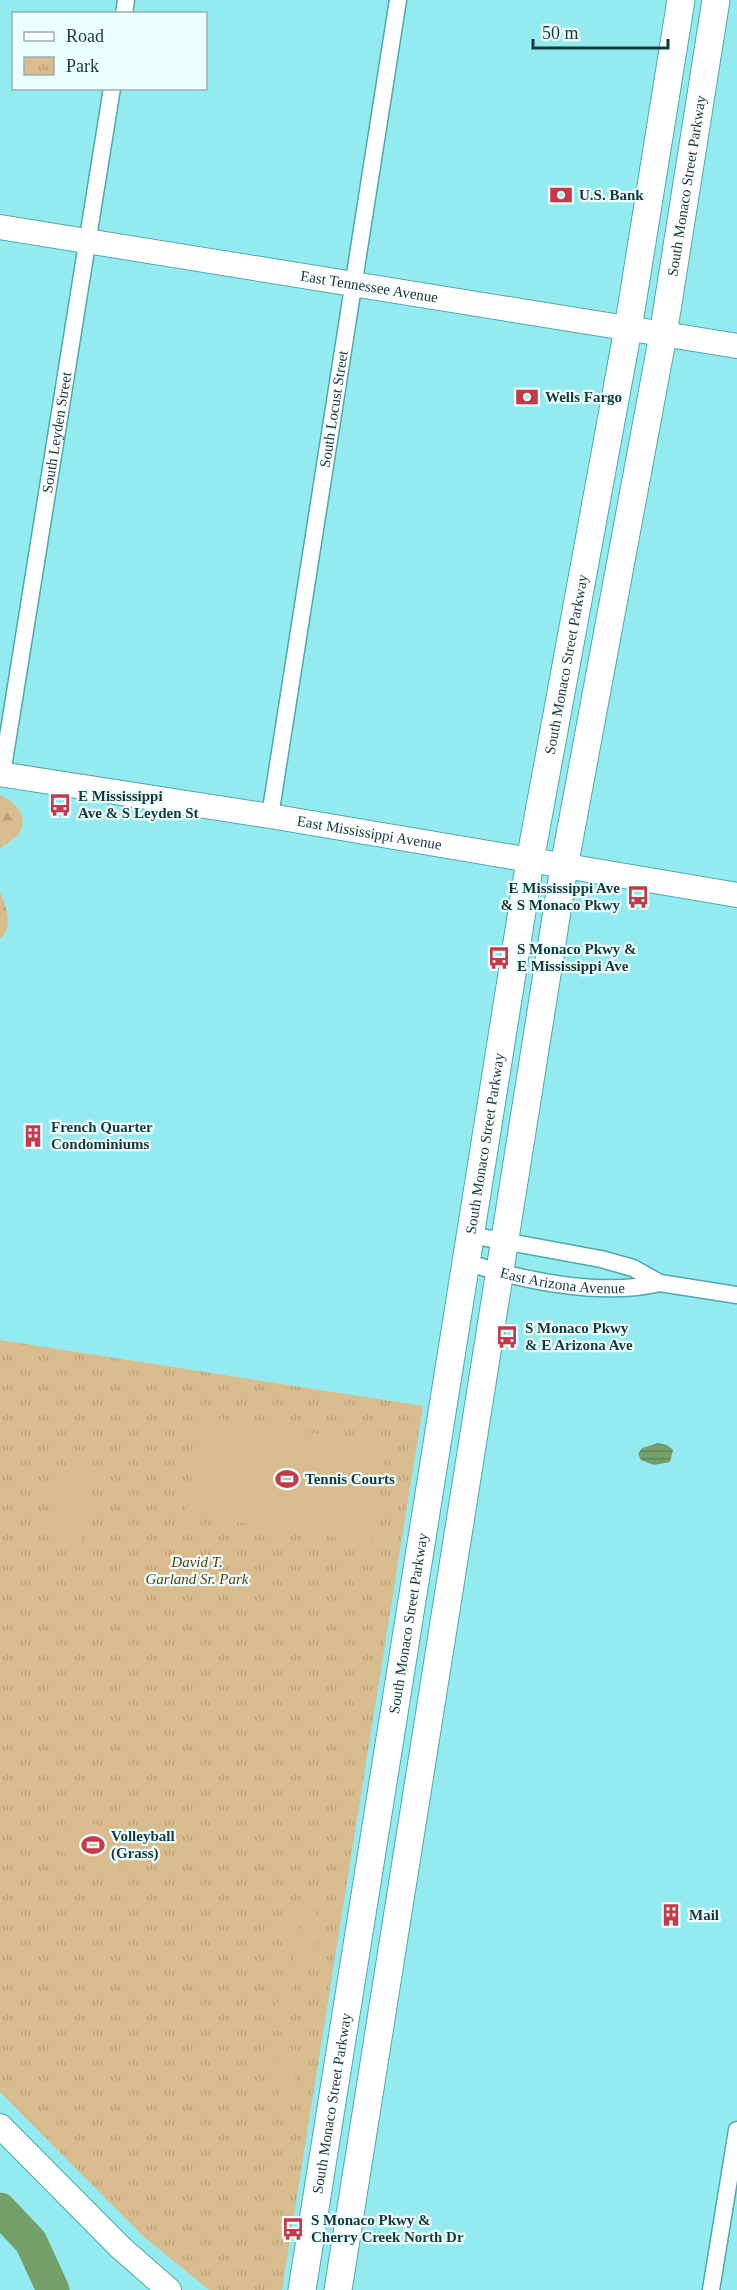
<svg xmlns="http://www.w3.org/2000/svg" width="737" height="2290" font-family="Georgia,serif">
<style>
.forest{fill:url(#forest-firs)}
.park{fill:url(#park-tufts)}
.garden{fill:#d9bc8e}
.water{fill:url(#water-rules)}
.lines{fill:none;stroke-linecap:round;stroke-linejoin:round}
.river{stroke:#759f69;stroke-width:33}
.street-casing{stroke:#4fa8ab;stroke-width:19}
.secondary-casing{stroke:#4fa8ab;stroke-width:26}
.primary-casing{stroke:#4fa8ab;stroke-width:29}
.street{stroke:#fff;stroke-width:16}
.secondary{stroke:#fff;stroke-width:24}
.primary{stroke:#fff;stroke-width:27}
.labels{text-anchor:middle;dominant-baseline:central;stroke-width:4.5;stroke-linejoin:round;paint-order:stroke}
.street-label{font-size:15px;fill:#13393a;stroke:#eff}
.poi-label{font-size:15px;font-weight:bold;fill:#13393a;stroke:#eff;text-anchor:start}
.park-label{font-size:15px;font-style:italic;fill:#5a4010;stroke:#eff}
</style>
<defs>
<pattern id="forest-firs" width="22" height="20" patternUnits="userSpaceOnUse" patternTransform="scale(1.5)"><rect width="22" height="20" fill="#d9bc8e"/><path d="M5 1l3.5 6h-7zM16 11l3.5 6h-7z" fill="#b9a27b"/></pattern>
<pattern id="park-tufts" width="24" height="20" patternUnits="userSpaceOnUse" patternTransform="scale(1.5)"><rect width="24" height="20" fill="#d9bc8e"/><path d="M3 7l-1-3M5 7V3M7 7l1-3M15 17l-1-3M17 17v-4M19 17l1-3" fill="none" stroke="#b9a27b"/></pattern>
<pattern id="water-rules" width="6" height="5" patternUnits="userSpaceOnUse" patternTransform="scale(1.5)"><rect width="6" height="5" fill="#759f69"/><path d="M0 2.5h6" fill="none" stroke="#5f8357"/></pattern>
</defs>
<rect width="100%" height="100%" fill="#94ebef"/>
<path class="forest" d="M0,795C14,800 30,817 19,833C15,839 6,843 0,849Z
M0,892C6,907 14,927 0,939Z"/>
<path class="park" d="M0,1340L423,1406L282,2290H209L143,2236L0,2092Z"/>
<path class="garden" d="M202,1416L387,1445L371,1543L186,1514Z
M60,1466L95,1473L81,1542L46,1535Z
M71,1812L132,1842L115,1878L53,1848Z
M306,1887L313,1894L303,1904L296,1920L289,1918Z
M314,1905L320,1931L316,1950L313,1952C305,1939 298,1915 314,1905Z
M298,1923L307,1962L294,1965L287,1925Z
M290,1975C296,1988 291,2023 281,2033L277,2030C275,2012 278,1992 285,1976Z
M283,2044L294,2051L272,2083L264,2078Z
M297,2059L295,2087L282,2110L279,2085Z
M264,2086L272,2089L275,2119L265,2122Z"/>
<path class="water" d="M658,1443L667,1445L673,1450L670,1462L654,1465L641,1460L638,1454L642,1448Z"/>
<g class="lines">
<path class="river" d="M0,2209L31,2242L53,2290"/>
<g class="street-casing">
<g id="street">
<path d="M124,14L126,0"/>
<path id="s1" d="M2,774L112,88"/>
<path id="s2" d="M270,816L398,0"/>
<path d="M470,1235L601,1259L633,1268L660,1283L737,1295"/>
<path id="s3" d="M466,1262C524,1281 601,1297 660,1283"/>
<path d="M711,2290L737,2130"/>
</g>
</g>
<g class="secondary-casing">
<g id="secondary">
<path id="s4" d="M0,227L737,346"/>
<path id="s5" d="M0,774L270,816L737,895"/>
<path d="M0,2126L121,2248L169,2290"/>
</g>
</g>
<g class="primary-casing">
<g id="primary">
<path id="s6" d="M302,2290L530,861L628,329L681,0"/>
<path id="s7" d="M338,2290L564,867L663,335L716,0"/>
</g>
</g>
<use href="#street" class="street"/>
<use href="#secondary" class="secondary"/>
<use href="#primary" class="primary"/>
</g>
<defs>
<g id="bank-bare" transform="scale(1.8)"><path d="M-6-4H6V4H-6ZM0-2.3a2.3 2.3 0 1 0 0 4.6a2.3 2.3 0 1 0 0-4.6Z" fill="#c83849" stroke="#eff" stroke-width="2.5" paint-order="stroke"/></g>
<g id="bus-bare" transform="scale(1.8)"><path d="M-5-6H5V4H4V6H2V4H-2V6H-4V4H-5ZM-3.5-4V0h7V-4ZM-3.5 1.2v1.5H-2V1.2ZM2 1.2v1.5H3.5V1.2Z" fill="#c83849" stroke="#eff" stroke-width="2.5" paint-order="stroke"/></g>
<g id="building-bare" transform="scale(1.8)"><path d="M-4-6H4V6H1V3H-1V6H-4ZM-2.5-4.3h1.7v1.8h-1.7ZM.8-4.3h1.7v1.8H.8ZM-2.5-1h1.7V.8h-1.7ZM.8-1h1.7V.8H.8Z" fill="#c83849" stroke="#eff" stroke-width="2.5" paint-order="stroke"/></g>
<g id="stadium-bare" transform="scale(1.8)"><path d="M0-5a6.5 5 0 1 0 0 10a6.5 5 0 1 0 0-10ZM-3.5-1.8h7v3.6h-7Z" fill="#c83849" stroke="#eff" stroke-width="2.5" paint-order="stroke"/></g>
</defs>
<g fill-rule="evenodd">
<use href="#bank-bare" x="561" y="195"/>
<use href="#bank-bare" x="527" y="397"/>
<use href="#bus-bare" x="60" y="805"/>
<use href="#bus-bare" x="638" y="897"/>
<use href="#bus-bare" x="499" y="958"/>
<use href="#building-bare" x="33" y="1136"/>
<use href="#bus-bare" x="507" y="1337"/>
<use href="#stadium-bare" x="287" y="1479"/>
<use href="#stadium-bare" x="93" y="1845"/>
<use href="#building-bare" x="671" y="1915"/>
<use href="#bus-bare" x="293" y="2229"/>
</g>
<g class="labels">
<g class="street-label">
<text stroke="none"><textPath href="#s7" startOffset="2133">South Monaco Street Parkway</textPath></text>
<text stroke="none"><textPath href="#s4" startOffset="374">East Tennessee Avenue</textPath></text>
<text stroke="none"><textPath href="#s2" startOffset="412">South Locust Street</textPath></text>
<text stroke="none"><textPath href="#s1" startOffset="346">South Leyden Street</textPath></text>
<text stroke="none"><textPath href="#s6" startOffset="1647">South Monaco Street Parkway</textPath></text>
<text stroke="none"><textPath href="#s5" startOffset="374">East Mississippi Avenue</textPath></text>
<text stroke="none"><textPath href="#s6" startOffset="1161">South Monaco Street Parkway</textPath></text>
<text stroke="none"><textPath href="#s3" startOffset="99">East Arizona Avenue</textPath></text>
<text stroke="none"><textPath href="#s6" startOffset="675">South Monaco Street Parkway</textPath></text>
<text stroke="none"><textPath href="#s6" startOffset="189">South Monaco Street Parkway</textPath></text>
</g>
<g class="poi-label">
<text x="579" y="195">U.S. Bank</text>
<text x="545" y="397">Wells Fargo</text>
<text x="78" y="796">E Mississippi<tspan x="78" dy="17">Ave &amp; S Leyden St</tspan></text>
<text x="620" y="888" text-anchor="end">E Mississippi Ave<tspan x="620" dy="17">&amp; S Monaco Pkwy</tspan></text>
<text x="517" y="949">S Monaco Pkwy &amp;<tspan x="517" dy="17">E Mississippi Ave</tspan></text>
<text x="51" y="1127">French Quarter<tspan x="51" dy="17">Condominiums</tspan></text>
<text x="525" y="1328">S Monaco Pkwy<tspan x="525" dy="17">&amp; E Arizona Ave</tspan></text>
<text x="305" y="1479">Tennis Courts</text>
<text x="111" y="1836">Volleyball<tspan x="111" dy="17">(Grass)</tspan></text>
<text x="689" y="1915">Mail</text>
<text x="311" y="2220">S Monaco Pkwy &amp;<tspan x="311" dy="17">Cherry Creek North Dr</tspan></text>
</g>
<g class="park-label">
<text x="197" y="1562">David T.<tspan x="197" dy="17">Garland Sr. Park</tspan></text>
</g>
</g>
<rect x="12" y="12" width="195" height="78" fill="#eeffff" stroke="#96b0b0" stroke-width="1.5"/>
<rect x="24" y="32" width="30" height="9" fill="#ffffff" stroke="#96b0b0" stroke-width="1.5"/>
<text x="66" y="42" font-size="18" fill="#13393a">Road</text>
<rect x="24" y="57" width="30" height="18" fill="url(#park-tufts)" stroke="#96b0b0" stroke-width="1.5"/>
<text x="66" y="72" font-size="18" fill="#13393a">Park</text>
<path d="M533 39v9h135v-9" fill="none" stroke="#13393a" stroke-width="3"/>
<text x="542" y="39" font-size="18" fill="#13393a" stroke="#eeffff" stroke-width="4.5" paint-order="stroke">50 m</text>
</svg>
